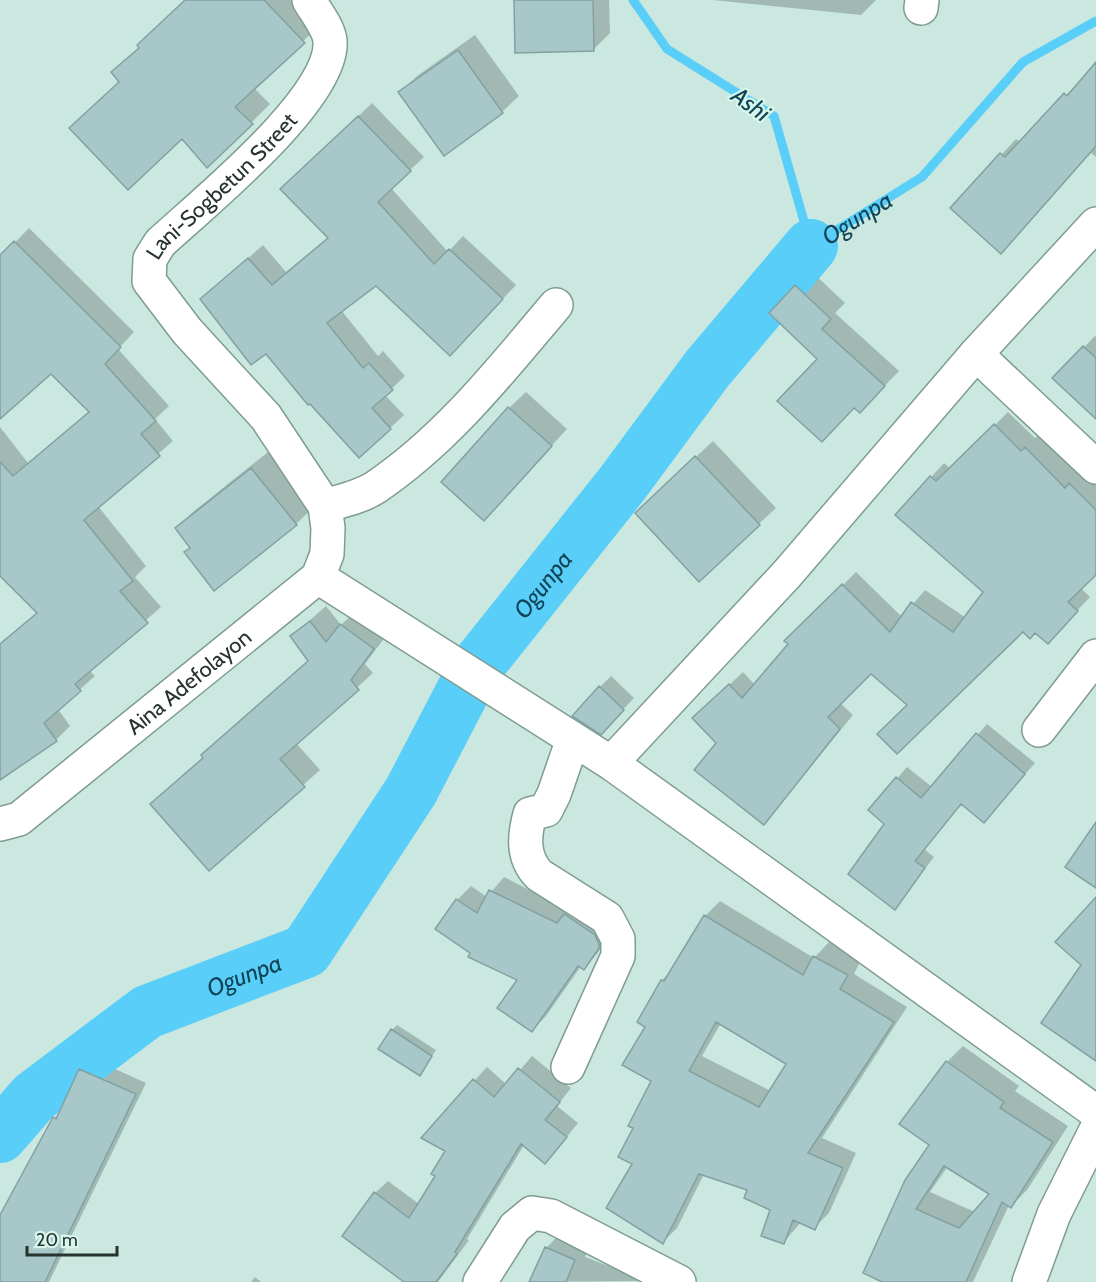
<svg xmlns="http://www.w3.org/2000/svg" width="1096" height="1282" font-family="Cabin,sans-serif">
<style>
.shadow{fill:#0003;fill-rule:evenodd}
.lines{fill:none;stroke-linecap:round;stroke-linejoin:round}
.stream{stroke:#58cef9;stroke-width:9}
.river{stroke:#58cef9;stroke-width:54}
.building{fill:#a7c7c8;stroke:#81a1a2;stroke-width:1.5;fill-rule:evenodd}
.minor-casing{stroke:#7f9c93;stroke-width:36}
.minor{stroke:#fff;stroke-width:33}
.labels{text-anchor:middle;dominant-baseline:central;stroke-width:4.5;stroke-linejoin:round;paint-order:stroke}
.street-label{font-size:22px;fill:#27332f;stroke:#d7f6ec}
.water-label{font-size:24px;font-style:italic;fill:#114456;stroke:#d7f6ec}
</style>
<rect width="100%" height="100%" fill="#cae8df"/>
<path class="shadow" d="M188,0H301L322,23L254,88L270,104L208,166L182,137L113,72Z
M516,0H609L610,33L593,50Z
M713,0H876L861,15Z
M475,35L519,96L502,112L400,93L417,76Z
M1096,64V157L1090,152L1001,252L952,208L1016,139L1021,142Z
M372,103L424,157L391,188L448,252L463,236L516,285L464,340L376,284L341,310L378,356L383,351L405,376L385,395L404,415L390,428L266,352L202,299L263,245L286,272L329,237L296,176Z
M29,228L134,332L118,349L169,406L155,419L173,441L98,506L146,566L135,577L161,607L89,670L95,676L58,709L70,726L56,740L0,760V644L38,612L0,574V427L28,463L90,411L51,372L0,417V258Z
M811,271L845,303L835,313L899,371L875,396L854,406L819,359L771,313Z
M1095,336L1096,337V417L1054,378Z
M526,392L567,429L500,502L509,408Z
M1008,412L1035,438L1039,435L1079,475L1084,471L1096,483V573L1081,588L1090,597L1048,642L1036,631L1023,630L909,705L871,672L840,703L853,715L764,823L718,743L708,705L743,672L755,685L790,644L787,641L856,572L902,617L925,590L966,618L985,592L897,515L944,463L951,469Z
M713,441L776,508L699,579L653,497Z
M268,452L313,508L296,524L215,589L191,547L177,528L193,512Z
M326,606L341,625L357,610L388,633L365,664L373,673L296,743L320,770L209,869L203,755L309,660L292,636Z
M611,676L634,698L601,733L600,687Z
M987,724L1035,763L984,821L962,803L924,849L934,857L895,908L886,823L870,810L907,767L932,787Z
M504,877L612,933L597,954L584,968L581,966L546,1016L532,1030L519,980L437,928L457,900L471,886L487,897Z
M720,901L814,958L829,942L861,960L854,974L907,1007L822,1138L856,1153L829,1213L814,1228L801,1222L784,1242L772,1209L749,1189L704,1174L677,1228L663,1242L634,1164L635,1128L653,1081L647,1026L662,980L672,970L705,916ZM721,1023L788,1064L771,1091L702,1056Z
M397,1025L436,1050L420,1074L392,1030Z
M963,1046L1019,1086L1015,1091L1068,1126L1027,1190L1011,1206L1009,1205L973,1282H886L931,1145L947,1062ZM948,1166L992,1194L975,1212L930,1192Z
M532,1056L571,1088L557,1106L578,1123L557,1149L524,1145L467,1239L469,1240L438,1282H407L375,1193L388,1181L419,1204L437,1176L447,1151L423,1137L487,1067L507,1085Z
M91,1058L146,1083L49,1282H0V1220L54,1118L61,1112L80,1069Z
M562,1232L590,1244L585,1257L648,1281L531,1282L547,1247Z
M255,1277L261,1282H251Z"/>
<g class="lines">
<path class="stream" id="s1" d="M633,0L667,49L774,116L811,246L922,177L1023,62L1096,21"/>
<path class="river" id="s2" d="M0,1136L34,1097L147,1012L306,951L411,791L474,670L622,484L707,369L811,246"/>
</g>
<path class="building" d="M185,0H264L305,43L235,107L253,124L207,168L182,139L128,190L69,128L119,82L111,72L139,48L137,45Z
M514,0H593L594,51L515,53Z
M458,50L503,113L444,156L398,92Z
M1096,62V146L1001,254L950,208L1000,153L1005,157L1064,93L1067,96Z
M358,116L411,171L378,202L434,264L449,249L503,299L450,356L376,286L327,323L363,368L369,363L393,390L372,408L391,429L359,458L310,404L308,405L266,354L251,365L200,299L248,258L272,285L328,238L280,189Z
M14,241L121,347L105,364L156,421L141,434L160,456L84,520L133,581L120,591L148,623L75,684L81,691L44,723L57,741L0,780V644L37,613L0,576V462L13,476L89,412L51,374L0,419V255Z
M795,285L831,319L822,329L885,386L860,413L854,408L822,442L777,401L817,359L769,313Z
M1083,346L1096,358V419L1052,378Z
M508,407L552,446L484,521L441,482Z
M994,424L1021,451L1025,447L1065,488L1069,483L1096,510V575L1068,602L1078,611L1048,644L1035,633L1030,639L1023,632L897,754L877,734L907,705L871,674L828,717L840,729L764,825L694,770L716,743L692,718L729,684L742,698L788,644L784,641L842,584L890,632L911,602L953,632L983,592L895,515L930,476L936,481Z
M695,456L760,525L699,582L635,513Z
M251,468L297,525L214,591L184,552L190,548L175,528Z
M310,621L326,642L340,624L374,649L351,680L359,690L280,759L305,787L209,871L150,804L203,758L201,755L308,661L290,636Z
M599,686L624,710L601,735L572,716Z
M976,733L1025,774L984,823L961,804L915,861L925,868L895,910L848,874L884,824L868,810L896,777L921,798Z
M1096,822V888L1065,867Z
M489,890L557,923L564,914L595,935L599,944V948L584,970L578,966L532,1032L497,1008L517,980L468,957L470,953L435,929L456,899L477,913Z
M1096,897V1061L1041,1023L1081,965L1055,942Z
M704,915L803,975L813,956L848,975L840,989L894,1022L808,1153L843,1168L815,1230L793,1220L784,1244L761,1236L770,1210L744,1198L747,1190L699,1174L663,1244L606,1208L632,1164L618,1157L633,1128L628,1126L651,1081L622,1065L645,1027L637,1022L661,980L664,981ZM716,1022L786,1064L759,1107L689,1071Z
M391,1029L432,1056L420,1076L378,1049Z
M946,1061L1004,1102L1000,1108L1053,1142L1011,1208L1002,1202L966,1282H882L863,1273L905,1180L929,1145L899,1124ZM944,1166L989,1194L959,1228L916,1209Z
M518,1068L560,1102L545,1120L567,1137L545,1164L521,1144L455,1252L457,1254L436,1282H404L342,1236L374,1192L409,1218L435,1176L431,1174L445,1151L421,1138L473,1079L494,1097Z
M79,1069L136,1094L45,1282H0V1215L53,1117L56,1119Z
M545,1247L575,1260L566,1282H529Z"/>
<g class="lines">
<g class="minor-casing">
<g id="minor">
<path d="M921,8L922,0"/>
<path d="M976,354L1096,467"/>
<path d="M325,506C341,501 361,497 376,487C447,439 501,370 556,305"/>
<path d="M318,577L611,763L1096,1112"/>
<path d="M1039,730L1096,656"/>
<path d="M611,763L787,574L976,354L1096,224"/>
<path id="s3" d="M0,824L19,819L318,577L327,554L328,528L325,506L266,417L187,331L149,281L150,259L160,243C201,205 335,97 330,41C329,28 315,11 309,0"/>
<path d="M568,1067L618,956V939L607,918L539,875C522,857 524,836 530,814L546,810L554,794L573,739"/>
<path d="M480,1282L515,1227L532,1213L551,1216L679,1282"/>
<path d="M1029,1282L1054,1214L1096,1130"/>
</g>
</g>
<use href="#minor" class="minor"/>
</g>
<g class="labels">
<g class="street-label">
<text stroke="none"><textPath href="#s3" startOffset="888">Lani-Sogbetun Street</textPath></text>
<text stroke="none"><textPath href="#s3" startOffset="238">Aina Adefolayon</textPath></text>
</g>
<g class="water-label">
<text transform="translate(751 104) rotate(36)">Ashi</text>
<text stroke="none"><textPath href="#s1" startOffset="375">Ogunpa</textPath></text>
<text stroke="none"><textPath href="#s2" startOffset="801">Ogunpa</textPath></text>
<text stroke="none"><textPath href="#s2" startOffset="297">Ogunpa</textPath></text>
</g>
</g>
<path d="M27 1246v9h90v-9" fill="none" stroke="#27332f" stroke-width="3"/>
<text x="36" y="1246" font-size="18" fill="#27332f" stroke="#d7f6ec" stroke-width="4.5" paint-order="stroke">20 m</text>
</svg>
